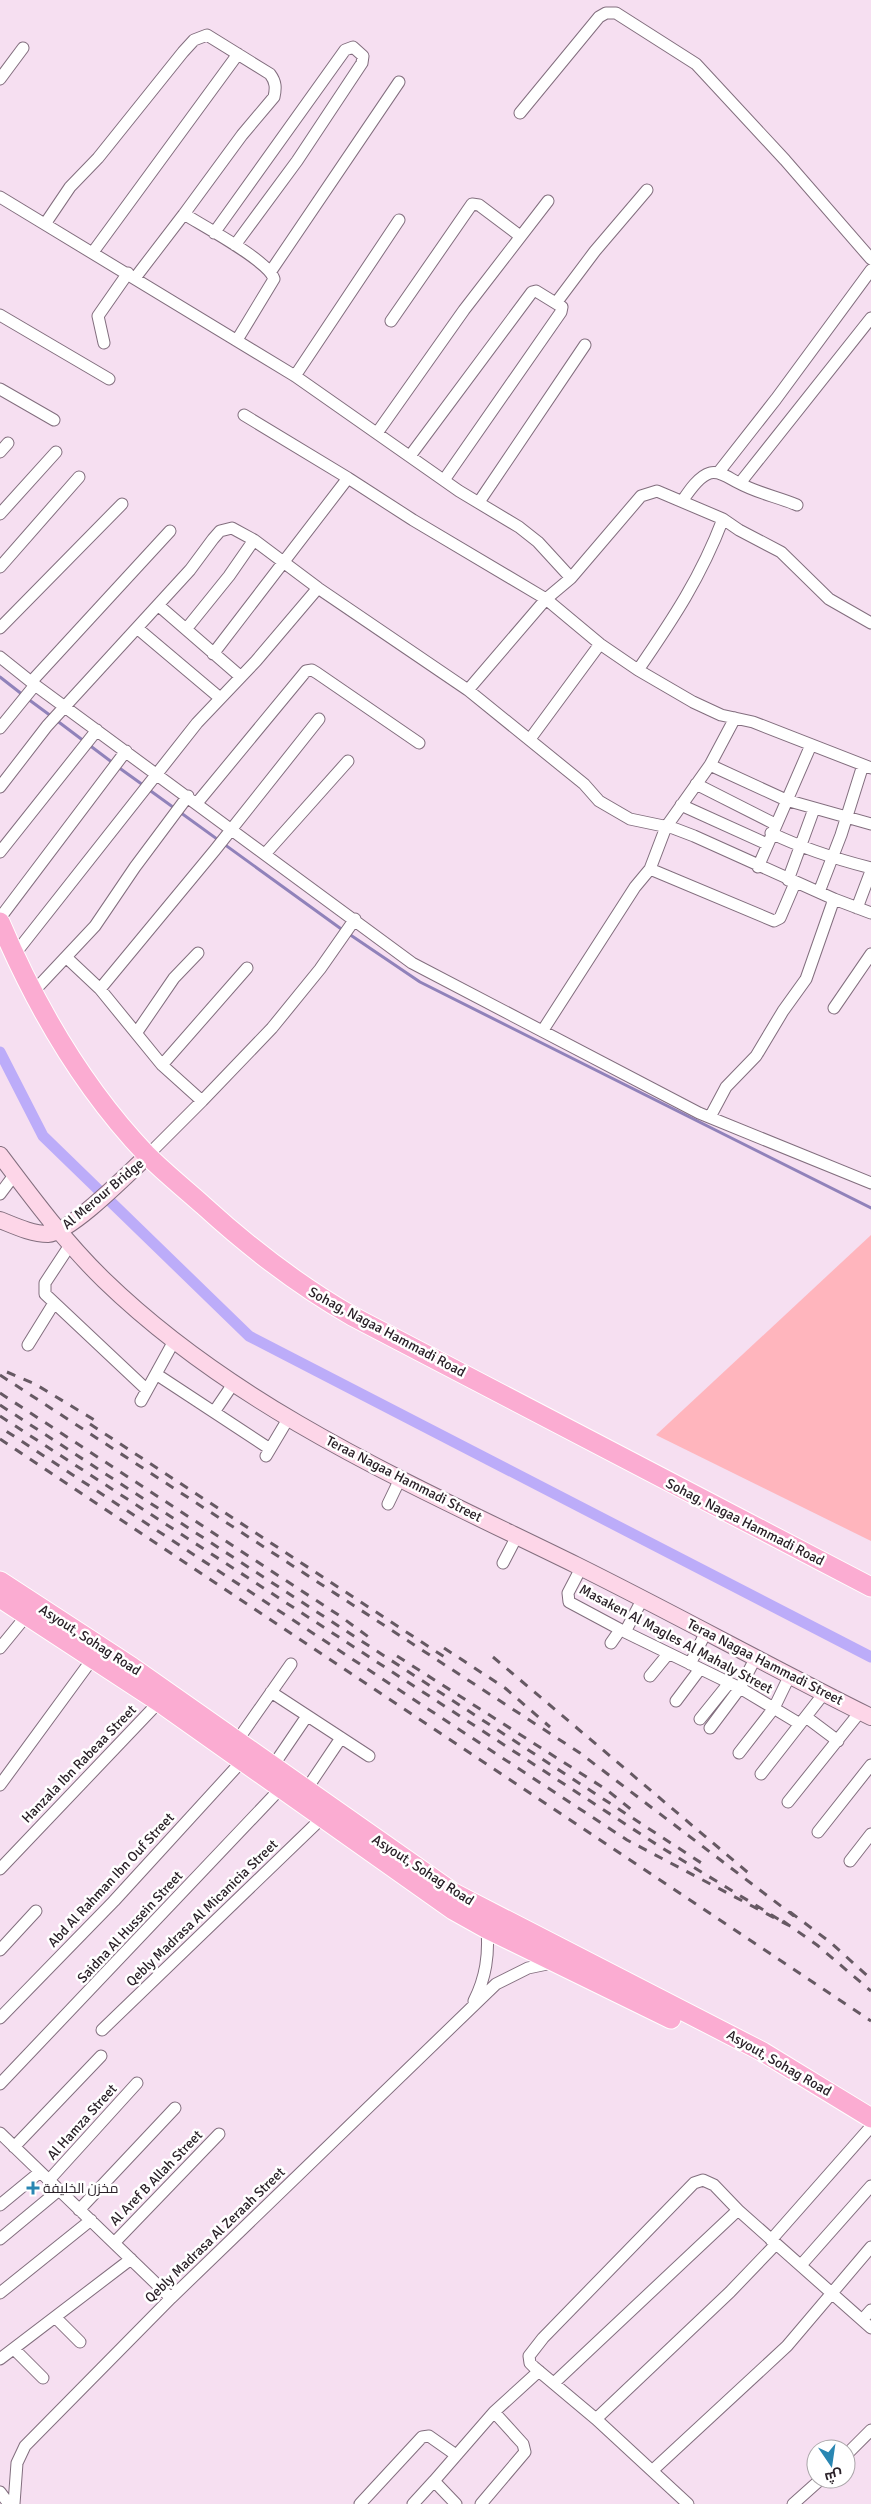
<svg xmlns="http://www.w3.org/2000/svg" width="871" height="2504" font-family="Signika,Cairo,sans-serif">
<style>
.green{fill:#ffb5bd}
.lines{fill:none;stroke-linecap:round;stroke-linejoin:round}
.stream{stroke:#9082ba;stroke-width:3}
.canal{stroke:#bcacf9;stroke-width:11}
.street-casing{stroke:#826e7e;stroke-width:13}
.secondary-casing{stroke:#826e7e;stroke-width:18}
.primary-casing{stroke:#fff;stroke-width:21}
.street{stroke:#fff;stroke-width:11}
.secondary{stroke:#fdd6e8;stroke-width:16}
.primary{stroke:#fbacd2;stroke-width:19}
.rail{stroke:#665963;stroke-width:3;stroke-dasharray:9 9;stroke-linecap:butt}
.poi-dot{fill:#2986b2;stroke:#fff;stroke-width:2}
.labels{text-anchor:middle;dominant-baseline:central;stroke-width:5;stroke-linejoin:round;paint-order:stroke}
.street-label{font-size:14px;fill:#2a2128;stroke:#fff}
.poi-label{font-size:14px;fill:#2a2128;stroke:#fff;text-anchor:start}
</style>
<rect width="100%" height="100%" fill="#f6dff1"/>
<path class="green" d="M871,1235V1541L656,1435Z"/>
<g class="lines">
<path class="stream" d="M0,677L23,695
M28,699L51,716
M56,720L113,763
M118,767L143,785
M148,789L344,931
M349,934L420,982L871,1208"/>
<path class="canal" d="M0,1052L43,1136L249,1336L871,1657"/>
<g class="street-casing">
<path id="street" d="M0,79L23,48
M520,113L599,17L606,13H616L696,64L785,160L871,259
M0,197L295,376L459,491L519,527L538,542L571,578
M45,224L70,187L98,158L183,52L194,40L207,35L270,74C276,82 276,88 274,97L242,135L184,214
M214,233L345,50L353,47L363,56L362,63L297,161L235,245
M93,252L238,54
M271,271L399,82
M135,278L184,214C203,226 269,261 274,279L237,340
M556,303L595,251L647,190
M0,315L109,379
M391,321L472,204L479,205L520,236
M104,343L98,316L128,273
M295,376L399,220
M0,389L54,420
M244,415L348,478L413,520L546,599L600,644L638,670L693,702L721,715L753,722L871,768
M377,433L464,310L548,201
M0,452L8,443
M410,456L532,292L536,291L562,307L561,312L444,480
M718,473L776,399L871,270
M740,483L871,318
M683,500C689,491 699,476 710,473C720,470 730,479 739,483C757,493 778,497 797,505
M479,502L585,345
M0,514L56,452
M723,519L739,530L781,552L829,599L871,623
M0,567L79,477
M158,605L241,677
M0,628L122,504
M137,628L220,698
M187,628L229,576L254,540
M213,654L348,478
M0,657L35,685L412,963L699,1113L871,1183
M31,682L170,531
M468,690L546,599L571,578L641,496L657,491L723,519C701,577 673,619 638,670
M0,728L35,685
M530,739L600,644
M710,765L786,800L871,824
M696,784L775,824
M0,787L47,726L190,570L213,539L220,531L232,528L254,540L318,588L468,690L584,784L599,801L630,819L673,828L694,836L834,899L806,979L783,1011L756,1056L726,1087L710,1117
M197,803L306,671L312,670L317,673L419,743
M681,805L767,844
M771,833C804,849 836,859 871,868
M0,852L97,730
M265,854L348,761
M758,867L811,745
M650,869L774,921L780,918L795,883
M788,880L814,809
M819,892L841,835L863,765
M834,899L871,913
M857,908L871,871
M0,918L126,751
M14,955L197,723L256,661L318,588
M67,958L100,989L215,850L319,719
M100,989L162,1065L202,1101L148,1155
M33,992L95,926L135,867L188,796
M834,1008L871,954
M543,1030L635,887L650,869L666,827L710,765L735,718
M137,1032L174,978L198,953
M162,1065L247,968
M202,1101L272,1028L320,969L355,919
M0,1194L15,1174
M70,1245L45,1283V1294L147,1390
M28,1345L54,1303
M156,1374L270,1449
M141,1401L174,1341
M214,1412L233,1384
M266,1456L288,1419
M388,1504L400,1479
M503,1563L517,1536
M581,1568L568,1593L569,1602L625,1632L740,1688L800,1724
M625,1632L642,1600
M611,1643L620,1630
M0,1648L27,1615
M690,1664L706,1632
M650,1676L668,1654
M271,1692L369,1756
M676,1701L700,1669
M806,1717L838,1741
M700,1719L729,1683
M710,1728L740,1688L756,1657
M237,1741L291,1664
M739,1753L774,1708L790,1675
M273,1766L307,1716
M761,1774L825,1692
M0,1785L93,1658
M306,1790L341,1738
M788,1802L860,1712
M818,1832L871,1765
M850,1861L871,1834
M0,1869L159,1702
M0,1950L36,1911
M474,2001C486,1977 489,1955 487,1929
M0,2018L114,1901L242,1761
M102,2030L322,1818
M0,2084L281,1788
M0,2133L171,2298
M14,2147L101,2056
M49,2180L137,2083
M0,2205L40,2172
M79,2210L175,2108
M0,2239L59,2190
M771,2240L868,2130
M114,2243L219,2134
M801,2265L871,2186
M0,2293L91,2220
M55,2317L80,2342
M862,2320L871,2310
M14,2349L43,2378
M0,2359L131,2259
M554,2383L738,2210
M596,2419L730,2292L776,2244
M846,2455L871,2430
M653,2470L787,2346L871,2247
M0,2492L9,2504
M14,2504L17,2463L25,2446L171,2298L496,1984L528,1968L552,1963
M360,2504L422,2437L429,2436L456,2455
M413,2504L434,2481
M456,2504L434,2481L494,2412L539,2371
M481,2504L525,2452L523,2444L494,2412
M688,2504L596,2419L534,2367L530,2363L529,2356L543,2338L694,2183L703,2180L714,2185L738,2210L871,2328
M793,2504L821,2479"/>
</g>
<g class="secondary-casing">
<path id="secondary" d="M0,1155C33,1199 65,1242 104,1280C238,1410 411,1484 576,1565C675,1614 772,1668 871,1717
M0,1220C15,1226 32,1234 48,1234C70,1233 130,1172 148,1155"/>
</g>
<g class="primary-casing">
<path id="primary" d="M0,922C36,1007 83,1088 147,1155C165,1173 185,1189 204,1206C250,1248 298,1285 352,1316L871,1587
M0,1581L132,1667L454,1893L763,2052L871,2118
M0,1598L159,1702L453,1910L487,1929L671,2019"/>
</g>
<use href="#street" class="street"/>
<use href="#secondary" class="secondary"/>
<use href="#primary" class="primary"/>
<path class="rail" d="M7,1372L35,1384L101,1424
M0,1375L580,1753L794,1916
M0,1393L340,1616L370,1638
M0,1405L706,1866
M0,1416L659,1846L788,1925L627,1840L0,1427
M90,1424L449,1660
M0,1439L871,2021
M444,1648L505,1688L550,1727
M397,1656L607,1790L633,1811
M493,1657L752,1876
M790,1912L830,1942L871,1979
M783,1921L817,1945L871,1991"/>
</g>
<path class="poi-dot" d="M30.5 2180.5h5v5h5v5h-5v5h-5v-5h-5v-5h5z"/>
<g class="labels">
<g class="street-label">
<text transform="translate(103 1194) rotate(-40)">Al Merour Bridge</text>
<text transform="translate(387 1332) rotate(28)">Sohag, Nagaa Hammadi Road</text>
<text transform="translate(404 1479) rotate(27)">Teraa Nagaa Hammadi Street</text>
<text transform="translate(745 1522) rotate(27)">Sohag, Nagaa Hammadi Road</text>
<text transform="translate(676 1639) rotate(28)">Masaken Al Magles Al Mahaly Street</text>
<text transform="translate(90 1640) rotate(33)">Asyout, Sohag Road</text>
<text transform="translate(765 1662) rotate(27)">Teraa Nagaa Hammadi Street</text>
<text transform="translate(79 1764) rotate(-46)">Hanzala Ibn Rabeaa Street</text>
<text transform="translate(423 1870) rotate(33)">Asyout, Sohag Road</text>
<text transform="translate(111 1880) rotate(-47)">Abd Al Rahman Ibn Ouf Street</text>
<text transform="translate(202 1913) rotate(-44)">Qebly Madrasa Al Micanicia Street</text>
<text transform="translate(130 1927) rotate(-47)">Saidna Al Hussein Street</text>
<text transform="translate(779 2063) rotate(30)">Asyout, Sohag Road</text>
<text transform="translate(82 2122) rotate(-48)">Al Hamza Street</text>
<text transform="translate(156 2178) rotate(-46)">Al Aref B Allah Street</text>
<text transform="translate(215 2235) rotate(-44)">Qebly Madrasa Al Zeraah Street</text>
</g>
<g class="poi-label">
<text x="43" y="2188">مخزن الخليفة</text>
</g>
</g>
<g transform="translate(831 2464) rotate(167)"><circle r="24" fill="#ffffff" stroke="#aaa6a9"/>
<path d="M0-4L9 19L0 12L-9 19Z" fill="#2986b2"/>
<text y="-8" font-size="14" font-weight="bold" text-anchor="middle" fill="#2a2128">ش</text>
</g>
</svg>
